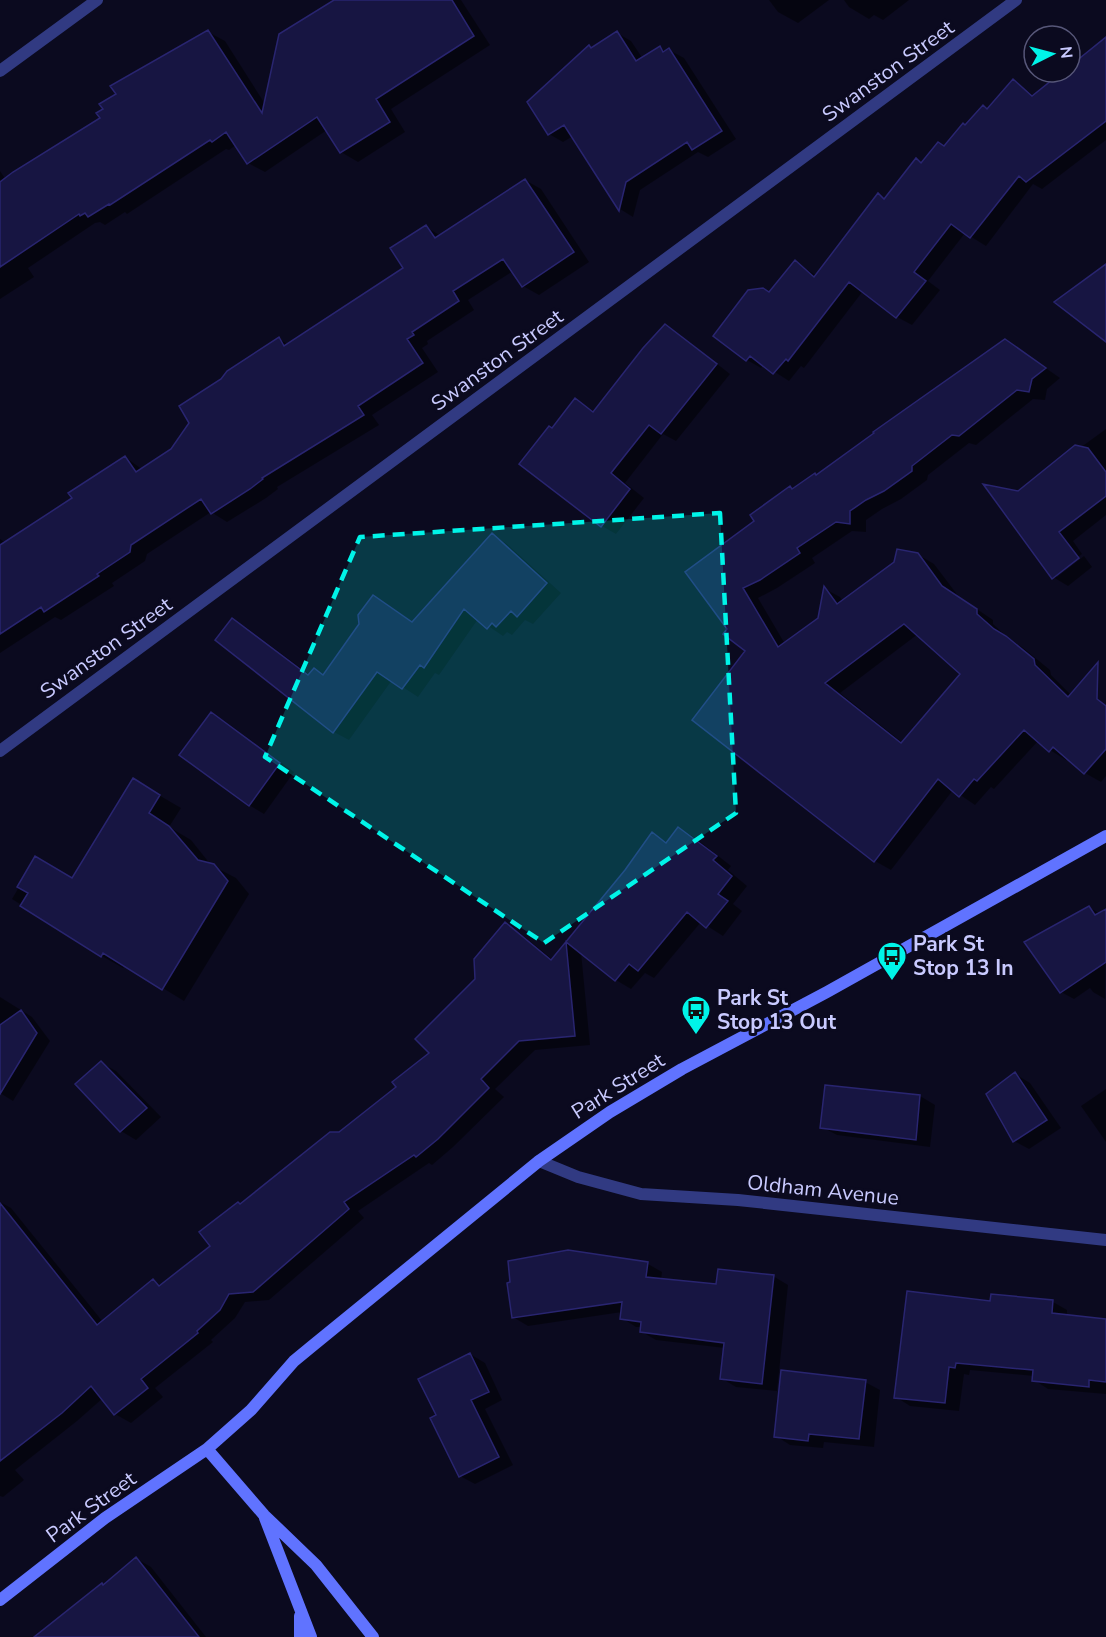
<svg xmlns="http://www.w3.org/2000/svg" width="1106" height="1637" font-family="'Nunito Sans',sans-serif">
<style>
.shadow{fill:#0007;fill-rule:evenodd}
.building{fill:#171542;stroke:#292570;stroke-width:1.5;fill-rule:evenodd}
.lines{fill:none;stroke-linecap:round;stroke-linejoin:round}
.street{stroke:#313a82;stroke-width:12}
.secondary{stroke:#6073ff;stroke-width:12}
.marked{fill:#00f4e8;fill-opacity:0.2;stroke:#00f4e8;stroke-width:4.5;stroke-dasharray:12 8;stroke-linejoin:round}
.labels{text-anchor:middle;dominant-baseline:central;stroke-width:6;stroke-linejoin:round;paint-order:stroke}
.street-label{font-size:21px;fill:#c9caff;stroke:#0b0a1f}
.poi-label{font-size:21px;font-weight:bold;fill:#c9caff;stroke:#0b0a1f;text-anchor:start}
</style>
<rect width="100%" height="100%" fill="#0b0a1f"/>
<path class="shadow" d="M349,0H461L490,45L391,109L405,132L358,162L341,152L327,130L265,172L248,163L236,145L229,150L226,149L127,214L125,212L105,225L100,222L95,223L28,268L34,277L0,299V171L6,180L102,119L208,32L225,41L265,104Z
M769,0H829L798,23L778,12Z
M844,0H909L883,20L874,15L869,19L849,7Z
M617,33L631,41L643,59L660,48L667,52L669,50L684,58L736,139L708,157L698,152L640,190L633,217L620,209L573,136L563,142L549,134L589,47L592,49Z
M1106,38V140L1042,189L1033,184L986,246L965,233L928,281L940,290L912,325L897,317L863,291L804,368L801,366L789,381L764,365L761,368L747,360L770,294L795,262L817,276L878,195L885,200L917,160L922,163L945,147L988,110L1013,81L1035,96L1064,72H1070V67Z
M525,180L541,189L589,262L539,295L523,286L513,271L468,300L474,310L427,341L428,344L422,348L438,372L372,415L379,425L277,487L278,489L266,498L227,522L211,512L147,554L145,561L112,583L114,586L61,620L55,617L0,653V539L6,543L74,499L125,457L143,470L172,450L279,339L289,345L405,268L426,227L441,236Z
M665,326L680,335L730,374L676,441L663,434L625,483L644,498L616,534L602,526L553,430L576,400L595,412Z
M1005,340L1060,378L1047,389L1045,400L1033,399L976,445L969,443L928,475L927,480L901,499L882,509L866,520V532L852,531L812,558L815,563L777,588L758,598L785,644L819,619L825,589L840,597L843,601L917,554L934,564L959,597L993,620V624L1010,640L1022,647L1050,670L1051,675L1071,695L1106,715V776L1101,782L1085,773L1067,758L1066,760L1050,750L1038,741L994,789L991,787L975,805L953,790L891,870L875,861L747,651L728,629L756,521L793,490L818,476ZM918,634L962,674L903,743L840,693Z
M1106,429V515L1073,541L1082,554L1057,573V577L1084,556L1092,567L1068,586L1053,577L1018,493Z
M493,535L507,544L561,593L533,624L525,620L512,635L507,632L503,636L478,619L439,675L435,673L418,697L392,680L349,740L334,732L217,639L233,620L247,628L310,675L324,676L361,625L373,597L413,623Z
M212,714L226,722L294,772L264,814L249,805Z
M133,780L181,808L169,827L191,840L211,865L236,878L249,894L184,1001L125,965L123,968L102,956L12,899L36,858L73,880Z
M679,828L694,837L731,866L728,870L747,886L733,904L742,911L723,936L701,922L654,978L645,973L631,989L616,980L581,952L590,1045L535,1050L495,1089L504,1097L453,1147L432,1165L429,1163L358,1211L364,1218L269,1300L245,1302L235,1318L211,1340L213,1342L155,1388L163,1397L131,1423L115,1414L103,1398L77,1421L15,1470L24,1480L3,1497L0,1496V1202L11,1208L103,1322L154,1281L162,1286L212,1246L241,1205L340,1133L398,1087L431,1053L477,979L505,924L520,933L553,960L626,871L653,834L668,843Z
M1089,907L1100,914L1106,910L1105,999L1093,992L1090,988L1074,999L1061,992Z
M0,997L32,1017L50,1041L13,1101L0,1093Z
M101,1063L116,1071L161,1117L136,1140L121,1131L78,1084Z
M1015,1074L1030,1083L1061,1128L1029,1149L1014,1141Z
M826,1087L920,1096L935,1105L930,1147L837,1135L822,1127Z
M1106,1089V1142L1081,1106Z
M648,1264L662,1272L661,1280L717,1286L773,1276L788,1285L777,1391L736,1387L721,1378L725,1348L656,1340L642,1332V1327H636L622,1318V1312L528,1326L513,1317Z
M1053,1302L1067,1310V1316L1106,1320V1394L1048,1389L1034,1380V1376L970,1370L969,1375L964,1374L959,1411L910,1406L896,1397L991,1303Z
M470,1354L485,1363L502,1400L485,1409L513,1465L475,1484L460,1476L438,1416Z
M865,1382L880,1390L874,1447L824,1442L823,1448L790,1445L776,1436Z
M137,1559L151,1567L206,1637H34L104,1586Z"/>
<path class="building" d="M334,0H452L474,36L376,99L390,122L340,153L317,117L247,164L226,132L212,142L210,140L110,205L109,204L88,217L85,213L80,216L79,214L0,267V182L13,172L100,118L96,113L103,109L99,104L116,94L110,86L208,30L262,113L279,34Z
M617,31L636,61L660,46L663,52L669,48L722,131L692,150L687,142L626,182L619,211L564,125L548,135L527,102L589,45L591,48Z
M1106,37V121L1026,182L1019,176L970,238L951,224L914,272L926,281L896,318L849,282L788,361L786,359L773,374L750,356L746,361L713,336L748,290L763,288L769,292L795,260L814,277L878,193L884,199L916,158L921,163L938,142L944,146L963,123L965,125L983,105L987,109L1013,79L1032,96L1062,72H1070V66Z
M525,179L574,252L522,287L503,259L453,291L459,301L412,332L414,335L407,339L423,363L358,406L364,415L262,478L263,479L250,489L211,514L201,499L131,545L130,552L97,574L99,576L44,612L41,607L0,634V545L72,498L68,493L125,456L136,472L171,449L189,423L179,406L221,379L227,371L279,337L284,346L403,268L390,248L426,225L435,238Z
M1106,264V342L1054,302Z
M665,324L717,364L661,434L649,425L611,473L630,489L601,527L519,464L549,426L552,428L575,398L593,412L643,348Z
M1005,339L1046,368L1032,379L1029,392L1017,390L959,436L952,435L912,466V471L884,491L866,500L850,511V524L836,522L797,548L800,553L760,580L743,588L778,647L818,618L824,586L837,604L894,562L897,549L918,553L942,586L977,609V614L994,629L1006,636L1034,659L1035,665L1068,697L1098,662L1097,699L1106,706V749L1084,774L1053,747L1049,752L1024,730L977,781L974,779L959,797L938,779L874,862L692,720L745,651L723,634L727,629L685,572L754,521L750,515L790,486L792,489L815,473L816,475L874,433L873,432ZM904,624L960,674L901,743L825,683Z
M1075,445L1088,448L1106,472V496L1059,532L1079,558L1052,579L983,484L1018,491Z
M492,533L547,583L517,617L511,611L496,627L492,623L487,629L464,609L424,668L420,665L402,689L377,672L333,733L215,640L232,618L308,675L314,668L323,675L359,624L358,615L373,595L412,622Z
M211,712L280,763L249,806L179,755Z
M133,778L160,795L149,813L169,826L198,860L214,864L228,881L162,990L103,953L101,957L20,906L28,893L17,887L35,856L72,878Z
M678,827L717,856L713,860L732,876L718,894L728,901L706,928L687,912L638,971L629,964L615,981L566,942L575,1036L519,1041L481,1079L489,1088L438,1139L416,1157L414,1155L344,1202L349,1209L253,1292L229,1294L220,1310L197,1331L198,1333L141,1379L148,1388L114,1415L91,1386L62,1413L0,1461V1203L97,1325L153,1279L159,1286L210,1246L199,1232L238,1202L240,1204L330,1132H339L396,1087L392,1082L429,1053L415,1039L475,979L474,959L505,922L551,960L625,870L652,832L666,843Z
M1089,906L1095,915L1106,909V962L1060,993L1024,942Z
M21,1010L37,1033L0,1094V1025Z
M101,1061L147,1108L120,1132L75,1084Z
M1015,1072L1047,1120L1013,1142L986,1094Z
M825,1085L920,1095L916,1140L820,1128Z
M568,1250L648,1262L646,1277L716,1284L718,1269L774,1275L762,1384L720,1379L724,1343L640,1332L641,1322L620,1319L622,1302L512,1318L507,1283L510,1282L508,1261Z
M907,1291L990,1301L991,1294L1053,1300L1052,1313L1106,1319V1382L1089,1380V1387L1032,1381L1033,1370L956,1363L955,1368L949,1367L945,1403L894,1398Z
M470,1353L489,1392L471,1400L499,1457L459,1477L430,1418L436,1415L418,1379Z
M781,1370L866,1380L859,1439L809,1434L808,1441L774,1437Z
M136,1557L199,1637H34L102,1583L103,1585Z"/>
<g class="lines">
<path class="street" d="M0,71L97,0
M0,751L1016,0
M539,1161L578,1177L641,1194L738,1200L1106,1240"/>
<path class="secondary" d="M207,1449L264,1515L316,1565L373,1637
M265,1518L311,1637
M0,1600L105,1518L207,1449L251,1410L294,1361L311,1347L539,1161L610,1112L682,1069L827,992L1106,836
M300,1637V1616"/>
</g>
<path class="marked" d="M720,513L736,813L544,943L265,757L360,537Z"/>
<defs>
<g id="bus-pin" transform="scale(1.5)"><path d="M0 17L-7.5 6A9.5 9.5 0 1 1 7.5 6Z" fill="#00f4e8" stroke="#0b0a1f"/><path d="M-5-6H5V4H4V6H2V4H-2V6H-4V4H-5ZM-3.5-4V0h7V-4ZM-3.5 1.2v1.5H-2V1.2ZM2 1.2v1.5H3.5V1.2Z" fill="#111"/></g>
</defs>
<g fill-rule="evenodd">
<use href="#bus-pin" x="892" y="956"/>
<use href="#bus-pin" x="696" y="1010"/>
</g>
<g class="labels">
<g class="street-label">
<text transform="translate(888 71) rotate(-36)">Swanston Street</text>
<text transform="translate(497 360) rotate(-36)">Swanston Street</text>
<text transform="translate(106 648) rotate(-36)">Swanston Street</text>
<text transform="translate(618 1086) rotate(-32)">Park Street</text>
<text transform="translate(823 1190) rotate(6)">Oldham Avenue</text>
<text transform="translate(91 1507) rotate(-36)">Park Street</text>
</g>
<g class="poi-label">
<text x="913" y="944">Park St<tspan x="913" dy="24">Stop 13 In</tspan></text>
<text x="717" y="998">Park St<tspan x="717" dy="24">Stop 13 Out</tspan></text>
</g>
</g>
<g transform="translate(1052 54) rotate(84)"><circle r="28" fill="#0b0a1f" stroke="#575779" stroke-width="1.5"/>
<path d="M0-4.5L10 22L0 15L-10 22Z" fill="#00f4e8"/>
<text y="-9" font-size="16" font-weight="bold" text-anchor="middle" fill="#c9caff">N</text>
</g>
</svg>
